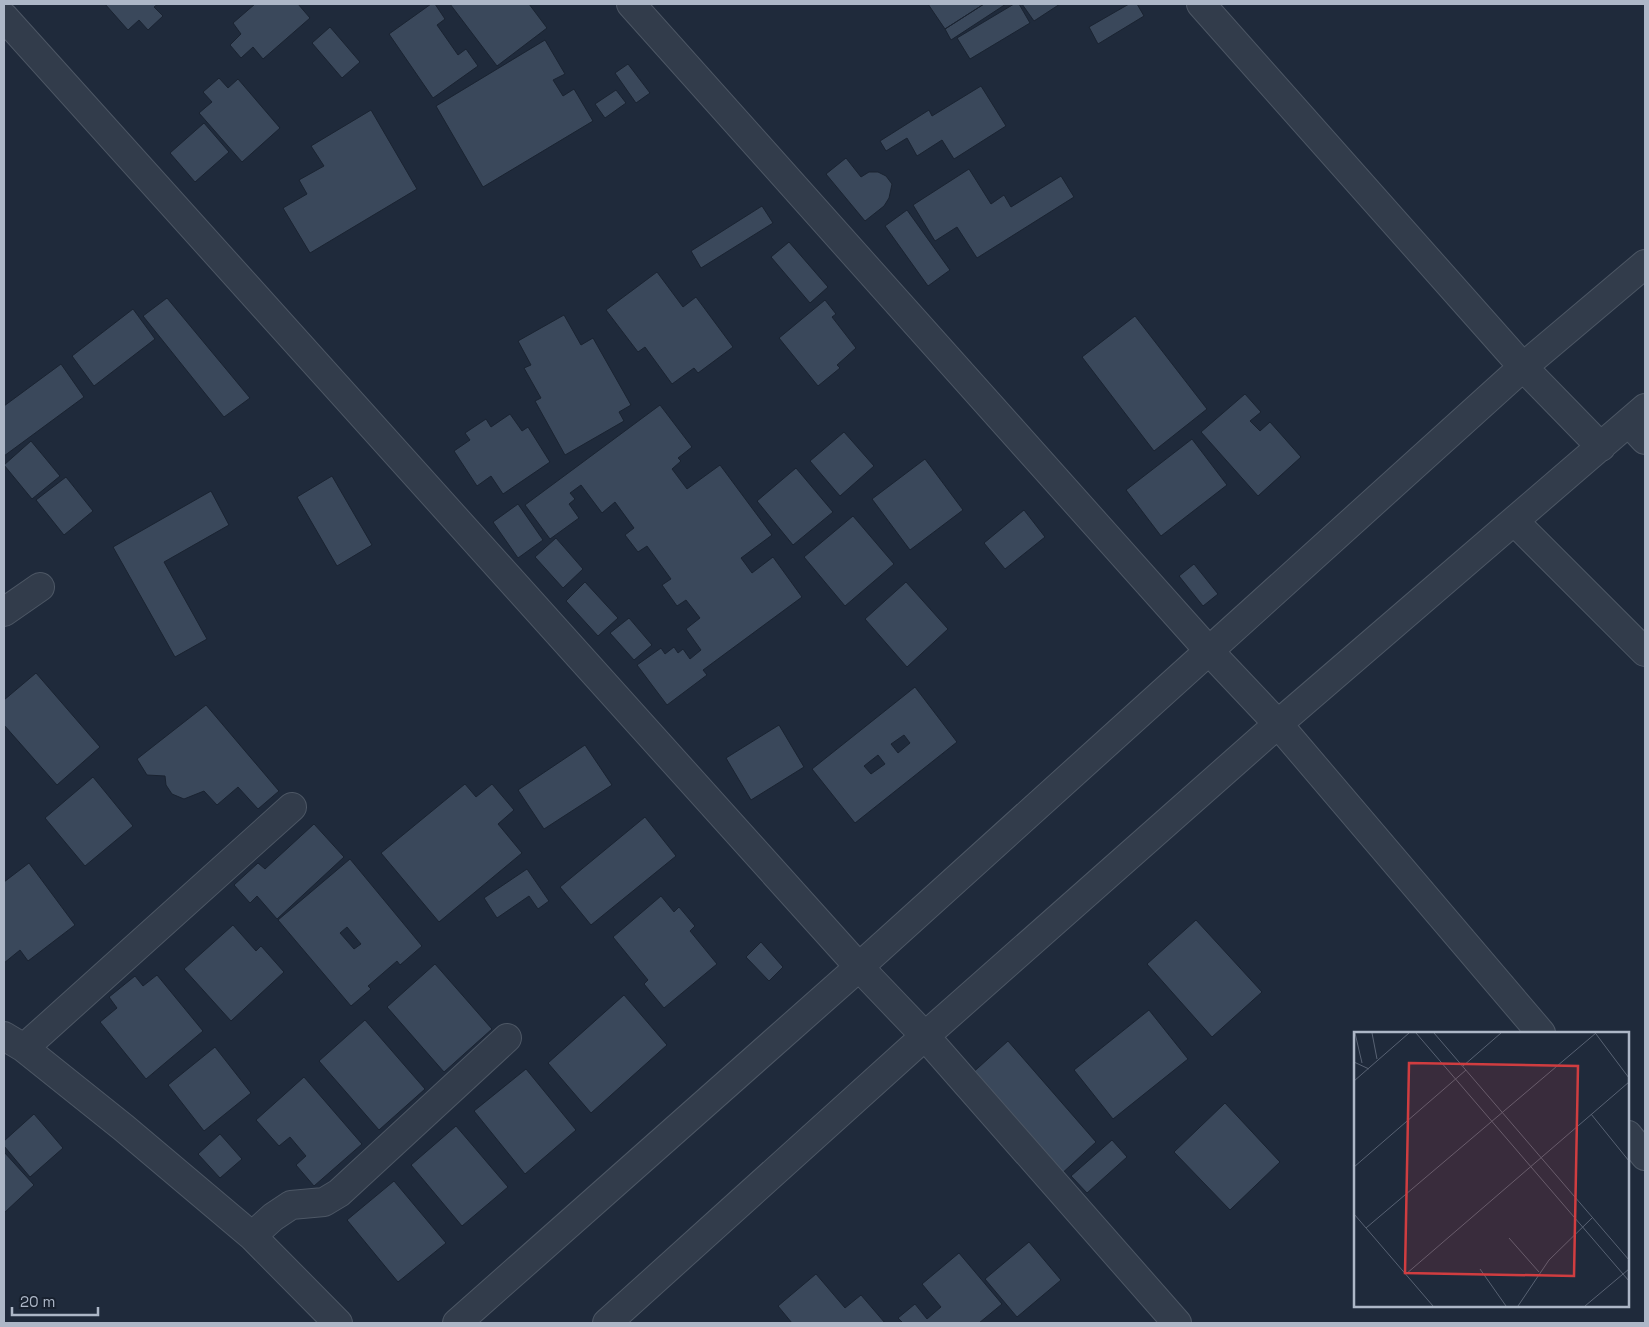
<svg xmlns="http://www.w3.org/2000/svg" width="1649" height="1327" font-family="'Space Grotesk',sans-serif">
<style>
.building{fill:#3a485b;stroke:#1a2331;fill-rule:evenodd}
.lines{fill:none;stroke-linecap:round;stroke-linejoin:round}
.minor-casing{stroke:#4d5765;stroke-width:30}
.minor{stroke:#323c4b;stroke-width:28}
.inset-road{fill:none;stroke:#586273;stroke-width:1}
.view{fill:#d03d40;fill-opacity:0.15;stroke:#d03d40;stroke-width:2.5}
.inset-edge{fill:none;stroke:#adb7c7;stroke-width:2.5}
</style>
<rect width="100%" height="100%" fill="#1f2a3b"/>
<path class="building" d="M105,4H158L154,7L163,16L148,30L139,20L128,30Z
M255,4H298L310,18L263,59L253,47L241,58L230,45L241,34L233,23Z
M431,4H435L445,19L437,25L458,55L466,49L478,66L433,98L389,34Z
M450,4H529L547,28L497,66Z
M928,4H984L945,29Z
M984,4H1006L951,40L945,29Z
M1014,4H1019L1030,23L970,59L957,38Z
M1022,4H1060L1034,21Z
M1129,4H1137L1144,16L1098,44L1089,27Z
M330,27L360,62L342,78L312,43Z
M545,40L565,74L553,80L563,96L574,89L593,121L483,187L436,106Z
M628,64L650,93L636,103L615,73Z
M219,78L228,88L238,79L280,128L242,162L199,113L212,102L203,92Z
M981,86L1006,126L954,159L942,140L917,156L907,138L886,151L880,141L929,110L932,116Z
M616,90L626,103L605,118L595,104Z
M371,110L417,189L310,253L283,208L307,194L299,180L324,166L311,146Z
M204,123L229,152L195,182L170,153Z
M846,158L861,177L869,172H878L886,176L892,184L889,198L884,206L865,221L826,174Z
M969,169L991,204L1004,195L1011,207L1061,176L1074,197L977,258L957,227L935,241L913,205Z
M762,206L773,223L701,268L691,251Z
M907,210L950,270L928,286L885,226Z
M789,242L828,287L810,303L771,257Z
M657,272L683,307L696,297L733,347L698,373L694,368L672,384L645,347L638,352L606,310Z
M167,298L250,398L224,417L143,316Z
M825,300L836,314L832,317L856,348L837,365L840,368L818,386L779,338Z
M133,309L155,339L94,386L72,356Z
M564,315L581,345L593,338L631,405L619,412L624,421L565,455L535,401L541,398L524,368L531,365L518,341Z
M1135,316L1207,409L1154,451L1082,357Z
M61,364L84,397L4,456V406Z
M1245,394L1261,412L1250,421L1260,431L1270,422L1301,457L1258,496L1201,432Z
M660,405L692,447L678,458L681,461L672,469L687,489L720,465L772,535L741,558L752,573L773,557L802,597L703,670L707,675L667,705L637,665L661,648L665,654L674,647L678,653L683,649L690,659L701,650L686,629L700,618L686,600L677,606L662,585L671,579L647,546L638,552L625,535L634,528L615,502L602,513L581,485L570,493L575,499L569,504L579,518L550,539L525,505Z
M510,414L522,431L528,427L550,462L503,494L491,476L477,486L454,451L470,440L465,433L486,419L491,427Z
M844,432L874,466L840,496L810,461Z
M1192,439L1227,485L1161,536L1126,490Z
M31,441L60,476L32,499L4,465Z
M925,459L963,510L910,550L872,499Z
M796,468L833,512L793,545L757,501Z
M332,476L372,545L337,566L297,497Z
M66,477L93,511L64,535L36,500Z
M211,491L229,525L164,562L207,639L175,657L113,547Z
M518,504L543,540L518,558L493,522Z
M1024,510L1045,537L1005,569L984,543Z
M853,516L894,564L845,606L804,557Z
M556,538L583,569L563,588L535,557Z
M1194,564L1218,594L1203,606L1179,576Z
M585,582L618,618L598,636L566,601Z
M906,582L948,629L907,667L865,619Z
M629,618L652,645L634,660L610,633Z
M36,673L100,747L57,785L4,725V700Z
M915,687L957,742L855,823L812,769ZM904,735L910,743L898,753L891,744ZM878,755L885,764L871,774L864,766Z
M206,705L279,791L258,809L238,787L217,805L204,791L184,799L172,794L166,785L165,776L147,775L137,759Z
M779,725L804,767L751,800L726,758Z
M585,745L612,785L544,829L518,790Z
M93,777L133,826L85,866L45,818Z
M465,784L476,797L492,784L514,810L498,824L522,853L439,922L381,853Z
M645,817L676,856L591,925L560,887Z
M314,824L344,857L277,919L257,896L250,903L234,885L258,863L265,869Z
M350,859L422,946L400,965L397,961L368,986L371,989L351,1006L278,920ZM347,927L361,944L354,949L340,933Z
M29,863L75,925L28,961L20,950L4,963V882Z
M527,869L549,901L538,909L529,896L497,918L484,898Z
M661,896L674,912L679,907L695,926L690,931L717,964L664,1008L644,984L648,980L613,937Z
M1196,920L1262,992L1212,1037L1147,964Z
M233,925L256,951L261,946L284,972L231,1021L184,969Z
M761,942L783,967L769,981L746,957Z
M435,964L492,1029L444,1072L387,1007Z
M157,975L203,1031L146,1079L100,1022L117,1008L109,997L135,976L143,986Z
M624,995L667,1045L591,1113L548,1063Z
M1149,1010L1188,1059L1113,1119L1074,1070Z
M365,1020L425,1089L379,1130L319,1061Z
M1008,1041L1096,1142L1058,1177L969,1076Z
M215,1047L251,1093L204,1131L168,1085Z
M526,1069L576,1130L525,1174L474,1111Z
M304,1077L362,1144L314,1186L296,1165L306,1156L290,1137L279,1146L256,1120Z
M1225,1103L1280,1162L1230,1210L1174,1152Z
M34,1114L63,1148L30,1177L4,1146V1141Z
M456,1126L508,1187L462,1226L411,1165Z
M220,1134L242,1159L220,1178L198,1154Z
M1112,1140L1127,1157L1087,1193L1071,1176Z
M4,1152L34,1185L4,1213Z
M394,1181L446,1243L398,1282L347,1220Z
M1029,1242L1061,1280L1017,1317L985,1279Z
M959,1253L1002,1304L979,1323H903L898,1318L915,1304L927,1319L941,1307L922,1284Z
M816,1274L845,1308L861,1295L885,1323H792L778,1306Z"/>
<g class="lines">
<g class="minor-casing">
<path id="minor" d="M631,4L1210,652L1278,724L1541,1033
M1201,4L1523,367L1601,447
M4,17L859,967L925,1036L1177,1323
M1629,423L1645,440
M1514,521L1645,652
M4,612L40,587
M4,1036L24,1048L124,1128L252,1236L338,1323
M24,1048L292,807
M1628,1135L1645,1156
M252,1236L273,1217L291,1205L324,1202L339,1193L507,1038
M457,1323L859,967L1523,367L1645,264
M607,1323L925,1036L1278,724L1645,408"/>
</g>
<use href="#minor" class="minor"/>
</g>
<g transform="translate(1354 1032)">
<rect width="275" height="275" fill="#1f2a3b"/>
<path class="inset-road" d="M1,1L8,31M18,1L23,27M62,1L275,249M80,1L275,228M242,2L275,46M0,30L15,37M109,34L147,1M0,49L55,1M237,82L275,129M0,135L112,38M0,182L79,274M12,196L242,1M155,206L185,240M126,237L152,274M52,242L275,50M164,274L195,228L238,186M231,274L275,237"/>
<path class="view" d="M55,31L224,34L220,244L51,241Z"/>
<rect width="275" height="275" class="inset-edge"/>
</g>
<rect width="1649" height="1327" fill="none" stroke="#adb7c7" stroke-width="10"/>
<path d="M12 1307v8h86v-8" fill="none" stroke="#adb7c7" stroke-width="2.5"/>
<text x="20" y="1307" font-size="15" fill="#adb7c7" stroke="#18212f" stroke-width="4" paint-order="stroke">20 m</text>
</svg>
